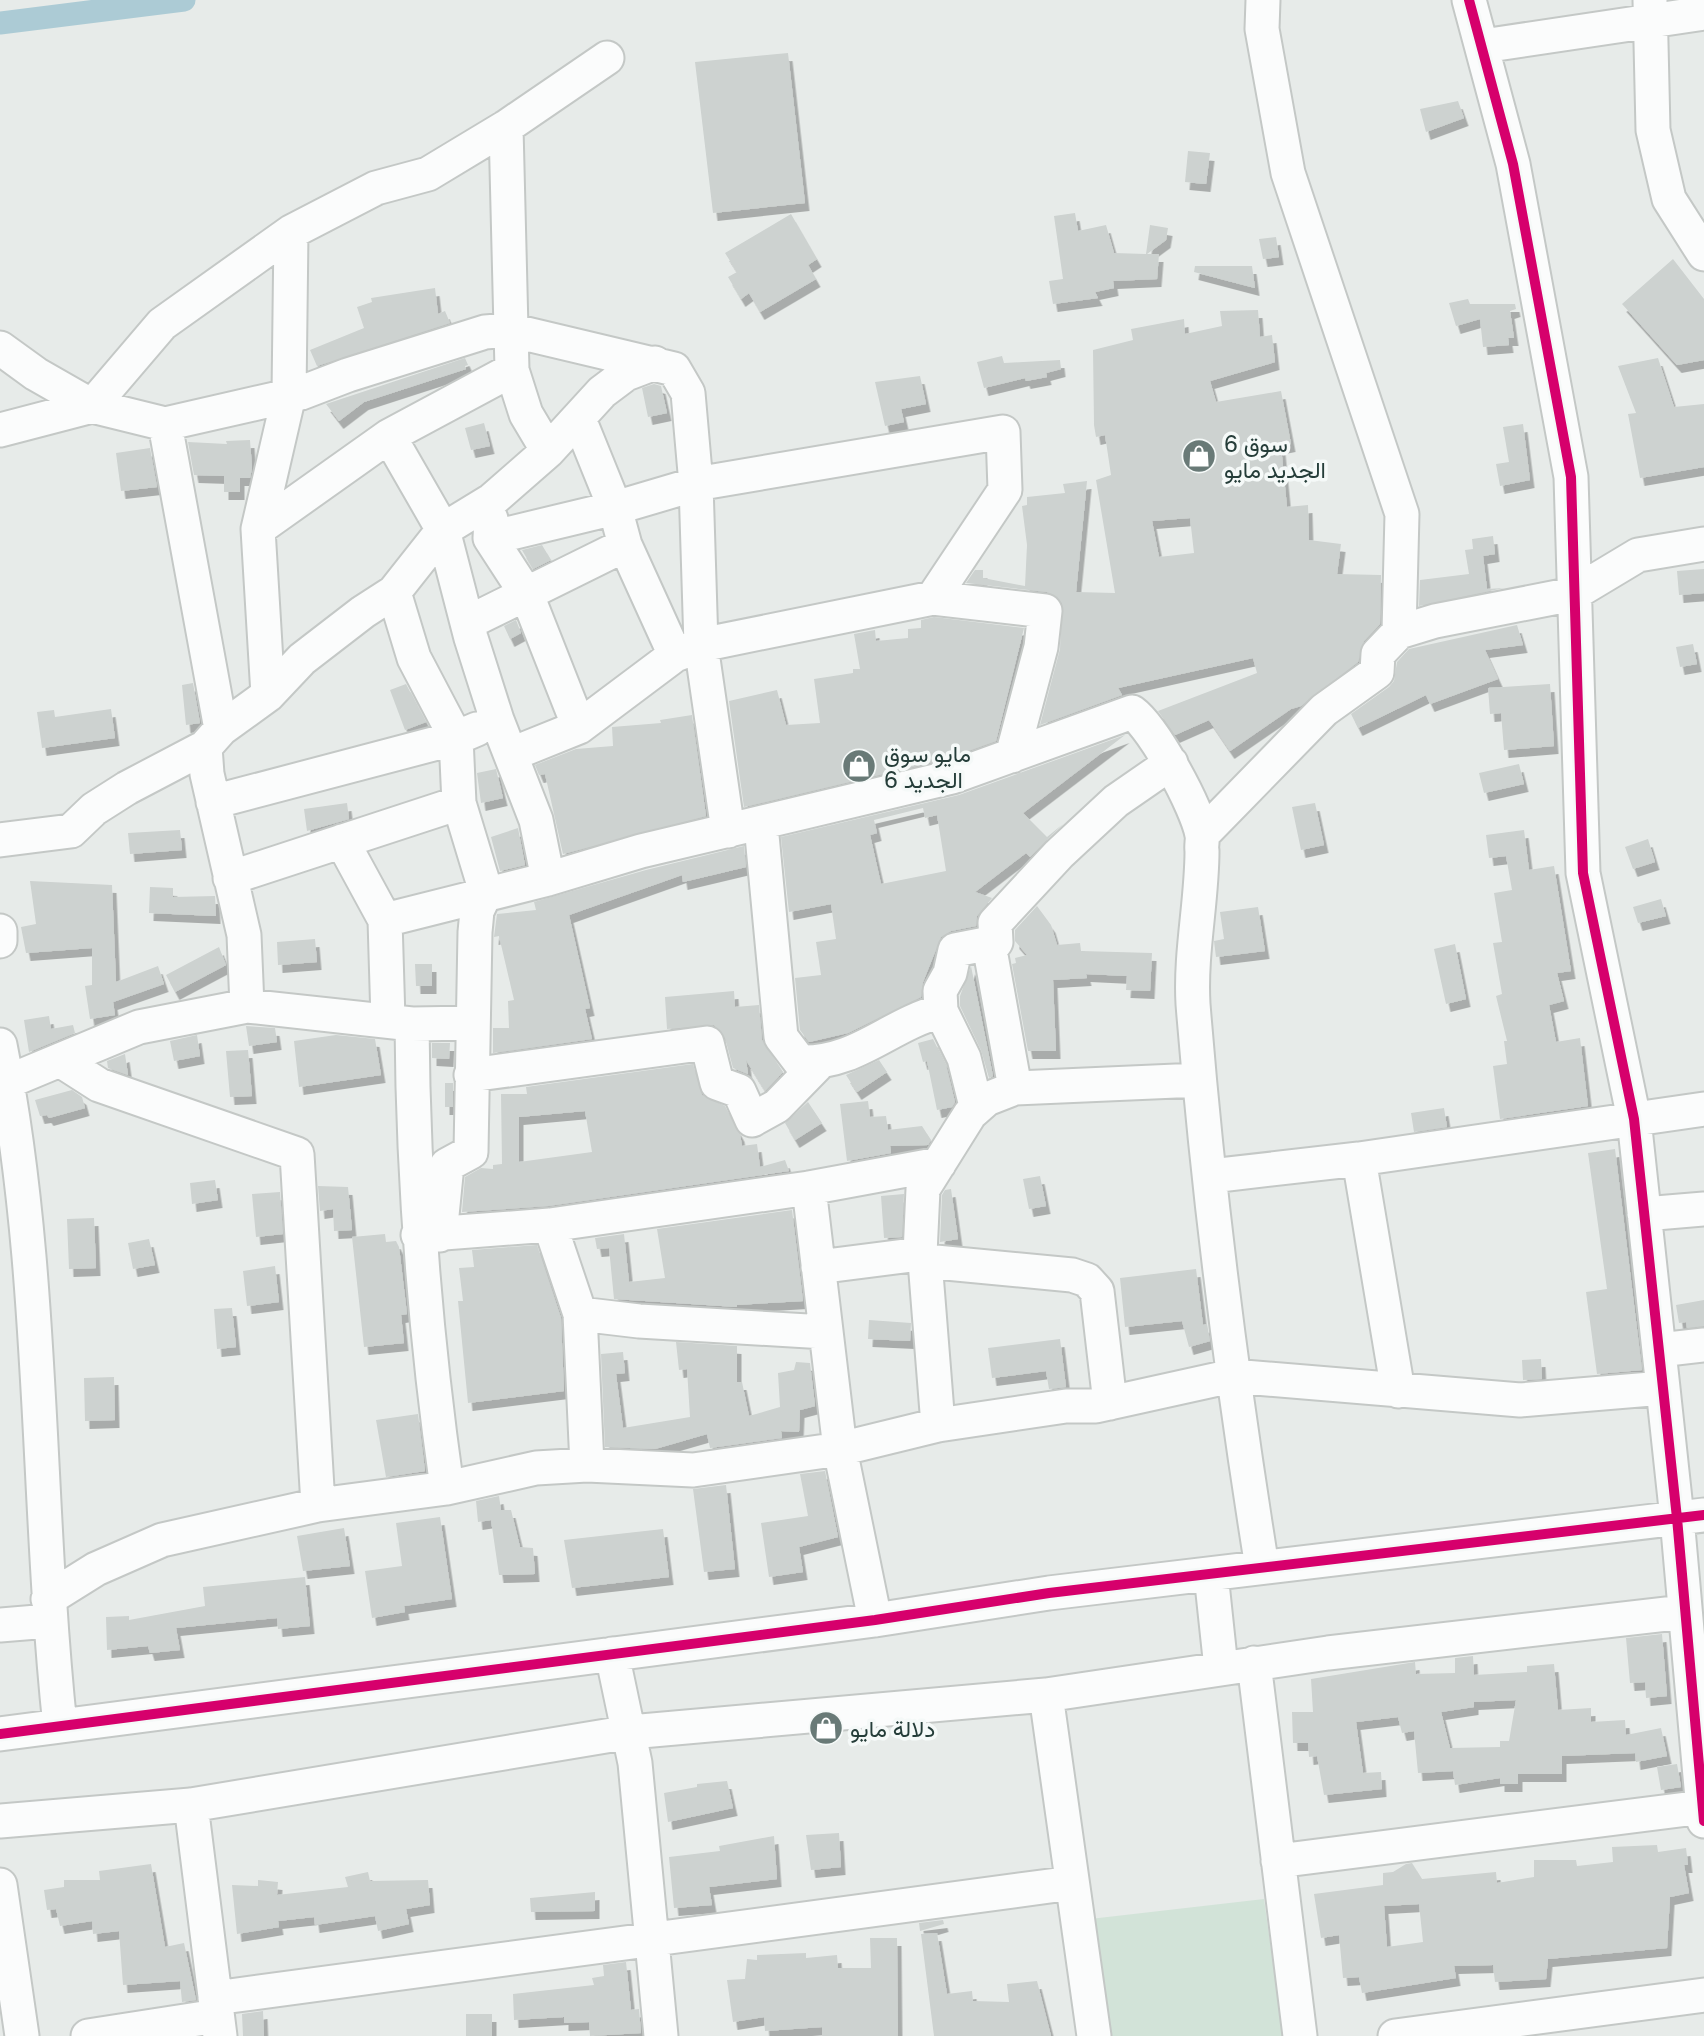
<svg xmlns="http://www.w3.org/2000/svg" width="1704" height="2036" font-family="'Golos Text',Vazirmatn,sans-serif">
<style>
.green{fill:#d2e3d8}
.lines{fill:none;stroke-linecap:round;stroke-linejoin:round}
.canal{stroke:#accbd5;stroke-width:23}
.building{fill:#cdd2d0;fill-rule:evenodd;filter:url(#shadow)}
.minor-casing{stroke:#c4c8c6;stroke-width:37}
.minor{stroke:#fbfcfc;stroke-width:33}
.cycleway-casing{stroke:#f5f9f8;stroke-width:15}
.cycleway{stroke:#d6006c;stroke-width:10}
.labels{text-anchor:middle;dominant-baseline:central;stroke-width:7;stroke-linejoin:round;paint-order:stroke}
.poi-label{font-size:23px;fill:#253d39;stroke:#f5f9f8;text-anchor:start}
</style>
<defs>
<filter id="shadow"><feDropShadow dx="4.5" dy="8" stdDeviation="0" flood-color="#0004"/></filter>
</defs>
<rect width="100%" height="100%" fill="#e7ebe9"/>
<path class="green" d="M1264,1899L1283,2036H1105L1090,1919Z"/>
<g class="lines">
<path class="canal" d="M0,23L184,0"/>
</g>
<path class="building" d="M788,53L805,203L713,213L695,62Z
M1458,101L1464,118L1426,132L1420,109Z
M1188,151L1210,153L1206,184L1185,182Z
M1075,213L1078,231L1106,225L1114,253L1146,254L1150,225L1168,228L1166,240L1147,254H1159L1157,279L1113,281L1114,288L1095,292L1098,298L1053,304L1049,281L1063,279L1054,216Z
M791,214L817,259L808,265L816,279L760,312L749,293L741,299L728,277L737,272L725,253Z
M1276,237L1279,257L1263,259L1259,239Z
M1673,259L1704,299V360L1677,365L1622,304Z
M1195,266H1252L1255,288L1194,272Z
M435,288L438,314L445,311L450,323L317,366L310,350L364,328L357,307L372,302L371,298Z
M1468,299L1470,304H1515L1516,309L1510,311L1514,338H1508L1509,345L1483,347L1480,319L1456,326L1449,303Z
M1258,310L1260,337L1272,335L1275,362L1210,381L1216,402L1281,391L1291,444L1281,446L1287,507L1308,505L1309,540L1341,544L1337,574L1381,575L1380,624L1364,641L1358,662L1301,706L1291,709L1230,751L1209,720L1175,735L1158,711L1257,673L1253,658L1118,688L1122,695L1040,725L1060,649L1062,603L1047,592L966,583L975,570H983V578L1025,586L1027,545L1022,506L1027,505V497L1065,493L1063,484L1087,481L1076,592L1115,593L1096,480L1111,475L1105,435L1096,437L1094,425L1093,350L1133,340L1131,329L1184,319L1185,334L1222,326L1220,311ZM1190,518L1194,553L1159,557L1152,521Z
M1002,356L1004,363L1060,360L1061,369L1046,373L1047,377L1026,381L1025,378L984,388L977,362Z
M465,358L468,365L465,366L466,369L364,402L339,421L326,404Z
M1658,358L1674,407L1704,404V467L1640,478L1628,414L1636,413L1618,366Z
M920,376L926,404L901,409L904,422L885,426L875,382Z
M654,384L661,386L667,413L648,417L642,388Z
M484,423L490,446L471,450L465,428Z
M1523,424L1530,480L1500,486L1496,464L1509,462L1503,427Z
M250,440L252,468L250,478H240V492H224V476L194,475L188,442L227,444L226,441Z
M150,448L157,487L121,491L116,453Z
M1493,536L1495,554L1483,556L1487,589L1504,588L1419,606L1420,580L1469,574L1465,550L1473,549L1472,539Z
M542,545L551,560L533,569L522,550Z
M1704,569V593L1679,595L1677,571Z
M934,617L1024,628L996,741L946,759L744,807L729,701L777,690L786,725L820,723L814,679L853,673V669H860L854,634L875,630L876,641L908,638V629L921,628V620Z
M516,620L521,633L510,639L504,626Z
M1517,625L1523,645L1485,650L1498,679L1430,704L1426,695L1358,728L1351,714L1389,687L1394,681L1397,662L1409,649Z
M1693,644L1697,664L1680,667L1676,647Z
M193,683L200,723L186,725L182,685Z
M406,684L426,722L405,730L390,690Z
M1550,684L1554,746L1504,750L1501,713L1490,714L1488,688Z
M111,709L115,738L42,748L37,712L54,710L55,717Z
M692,715L706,816L563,854L545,774L539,775L535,765L576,749L613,746L612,727L661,723L660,720Z
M1125,735L1023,813L1047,837L1063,824L1030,857L1026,853L975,892L992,898L977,916L976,926L951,931L941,937L923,982L921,997L848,1033L809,1042L800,1030L795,978L821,975L816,942L836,939L831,904L789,912L781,837L959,795ZM923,808L925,818L937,815L946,871L881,884L870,835L877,833L874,820Z
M1519,764L1524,784L1484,793L1479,773Z
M496,769L503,798L481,803L477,773Z
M347,803L349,819L307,831L304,809Z
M1315,803L1324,845L1301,850L1292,807Z
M518,828L525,865L500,871L491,837Z
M180,830L182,850L130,854L128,833Z
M1524,830L1529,870L1554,866L1571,971L1557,973L1564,1001L1549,1005L1556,1042L1580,1038L1588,1106L1500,1119L1493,1066L1507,1064L1504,1041H1507L1496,996L1502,994L1493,943L1502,942L1494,893L1512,890L1506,856L1489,858L1486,835Z
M1648,839L1655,862L1633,869L1625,847Z
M744,846L746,867L683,882L682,875L569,915L590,1008L585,1009L592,1039L493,1053V1028H509L508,1001L514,1000L499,936L494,937L497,914L536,910L534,902L646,870Z
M30,881L112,885L116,982L158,966L164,984L113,1002L115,1015L90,1019L85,986L92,985V948L26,953L21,927L36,924Z
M150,887L173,888V897L215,896L216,916L149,913Z
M1661,899L1666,916L1638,923L1633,907Z
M1037,906L1051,925L1057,945L1080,943L1081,951L1152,953L1150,991L1126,990L1127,976L1086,974L1087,978L1053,980L1056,1051H1028L1012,964L1016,963L1015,958L1027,955L1015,941V930Z
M1258,907L1265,951L1216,957L1214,941L1224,939L1220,912Z
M315,939L317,962L278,965L277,942Z
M1455,944L1466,999L1446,1004L1434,949Z
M219,947L226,965L175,992L166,975Z
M415,964H432V986H416Z
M971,966L993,1076L989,1078L981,1050L960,1006V996Z
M734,991L735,1007L759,1005L762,1040L783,1072L765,1091L746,1060L748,1074L733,1068L725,1038L714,1025L667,1029L665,997Z
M49,1016L51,1029L73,1025L75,1033L29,1052L24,1020Z
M246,1026L275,1028L277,1042L249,1046Z
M197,1035L200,1056L174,1061L170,1041Z
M336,1035L375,1039L381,1075L299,1087L294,1041Z
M933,1039L946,1065L955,1102L952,1107L937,1110L927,1061L923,1062L918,1043Z
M432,1043H450L449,1059L432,1058Z
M248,1050L252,1096L230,1097L226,1051Z
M125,1054L128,1075L108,1068L107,1061Z
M879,1060L887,1072L857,1092L846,1075Z
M693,1064L702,1095L725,1106L740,1134L742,1146L757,1144L760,1167L785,1160L789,1171L548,1206L462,1212L465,1177L481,1168L493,1169V1165L502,1164L501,1094H527L526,1087ZM585,1111L592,1152L519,1162V1117Z
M445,1083H453V1107H445Z
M72,1090L82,1097L85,1108L49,1118L47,1115L40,1116L35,1100Z
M868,1101L870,1117L886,1116L888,1130L922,1126L931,1140L928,1145L890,1146L891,1153L847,1161L840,1104Z
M808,1102L822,1123L795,1140L785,1123Z
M1444,1108L1447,1127L1414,1132L1411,1113Z
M1615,1149L1642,1370L1597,1374L1586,1292L1607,1289L1588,1153Z
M1040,1176L1046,1206L1029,1209L1023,1179Z
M215,1180L218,1200L192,1204L190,1183Z
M318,1186L348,1187L352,1230L334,1231L333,1209L320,1211Z
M951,1189L958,1239L940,1242L942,1195L945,1190Z
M280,1192L283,1234L256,1237L252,1194Z
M904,1194L902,1237L884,1238L881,1196Z
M792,1210L803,1301L737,1305V1307L614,1299L609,1248L597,1249L595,1238L624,1234L629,1282L665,1278L657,1229Z
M94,1218L96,1268L69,1269L67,1219Z
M385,1234L386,1242L396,1241L399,1247L407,1314L401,1315L404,1343L364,1347L352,1237Z
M149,1239L155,1265L133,1269L128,1243Z
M537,1245L561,1318L564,1391L468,1403L458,1301H463L459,1268L474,1267L472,1250Z
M275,1266L279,1302L247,1306L243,1271Z
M1196,1269L1203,1325L1207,1324L1210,1341L1189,1347L1182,1321L1125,1327L1120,1278Z
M1704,1300V1326L1687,1328L1686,1322L1679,1323L1676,1305Z
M232,1308L236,1347L217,1349L214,1309Z
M869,1320L911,1323L910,1341L868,1339Z
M1060,1339L1066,1387L1049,1389L1046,1371L992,1378L988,1348Z
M676,1342L737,1346V1382H742L749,1416L780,1407L778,1373L794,1370L796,1362L810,1363L815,1406L800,1410L799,1432L781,1431L782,1438L710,1448L707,1434L655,1449L605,1447L601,1354L623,1352L625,1373L616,1374L623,1428L690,1417L687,1369L679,1370Z
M1541,1359L1542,1379L1523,1380L1522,1360Z
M114,1377L115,1420L85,1421L84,1378Z
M418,1414L425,1471L386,1477L376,1420Z
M825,1471L838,1537L799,1547L803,1572L769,1577L761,1523L808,1516L800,1474Z
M726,1485L735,1569L704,1572L693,1489Z
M499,1496L501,1510H511L520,1547L533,1548L535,1574L499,1575L491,1520L478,1522L476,1501Z
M440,1517L452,1599L404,1606L405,1612L372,1618L365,1571L402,1566L396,1523Z
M344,1528L350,1566L303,1571L297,1536Z
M663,1529L669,1577L572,1588L564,1540Z
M305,1577L310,1626L278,1629L277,1618L176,1628L180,1650L150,1653L148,1646L107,1650L106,1617L129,1616V1620L205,1606L203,1587Z
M1662,1634L1667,1696L1646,1698L1645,1682L1630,1683L1626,1638Z
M1473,1656L1474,1675L1527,1672V1666L1554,1664L1558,1710L1591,1708V1722L1625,1720L1626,1735L1661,1728L1667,1756L1636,1762L1635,1753L1562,1756V1774H1518V1784H1500V1778L1455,1785L1453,1771L1418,1773L1414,1731L1402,1733L1398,1717L1356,1722L1363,1773L1381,1772L1382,1789L1324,1795L1317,1756L1309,1757L1308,1743H1293L1292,1712H1313L1311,1679L1415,1662L1416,1674L1455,1673V1658ZM1516,1700L1509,1741H1500V1747L1450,1748L1441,1712L1474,1707V1702Z
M1677,1764L1681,1787L1661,1790L1657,1767Z
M727,1781L733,1808L668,1822L664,1793L697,1787V1784Z
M839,1833L841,1867L811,1870L806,1835Z
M774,1836L777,1879L709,1887L712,1905L674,1908L669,1857L720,1851L719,1846Z
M1657,1845L1658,1852L1686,1848L1688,1865H1684L1689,1893L1670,1897L1667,1948L1548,1959L1546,1979L1495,1982L1493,1965L1454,1966L1456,1978L1362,1993L1359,1977L1343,1978L1339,1935L1321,1938L1314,1894L1383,1885V1873L1393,1872L1406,1864L1412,1863L1422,1879L1496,1872L1497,1883L1534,1877V1860H1576L1577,1866L1613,1862L1612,1847ZM1419,1904L1423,1942L1387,1947L1384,1906Z
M151,1864L165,1947L184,1943L196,2000L182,2002L180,1981L123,1985L119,1931L93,1934L92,1921L60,1926L56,1909L47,1910L44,1890L64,1887V1880H100L99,1871Z
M368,1872L370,1881L428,1880L430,1905L406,1909L409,1924L378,1931L375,1916L315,1925L314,1917L278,1921L279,1927L237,1934L232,1885L258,1886V1880L278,1882L277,1895L348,1887L345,1877Z
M595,1892V1911L531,1912L530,1898Z
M943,1920L944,1924L920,1931L919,1923Z
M937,1933L947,1994L972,1991L973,2001L1009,2002L1007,1984L1037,1981L1051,2036H934L921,1934Z
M870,1938H897L898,2036H822V2027L765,2031L764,2017L733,2022L727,1980L745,1979L747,1959L757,1960V1955L806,1953V1958L837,1955L838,1968H871Z
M626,1962L631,2010L639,2009L641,2033L590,2036L589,2022L564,2023V2017L514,2020L513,1994L594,1985L592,1978L604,1976L603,1965Z
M263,2011L264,2036H243L242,2014Z
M466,2014H492V2036H466Z"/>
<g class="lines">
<g class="minor-casing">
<path id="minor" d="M1263,0L1262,29L1288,173L1402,514L1399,632
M1469,0L1513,164L1571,477L1583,873L1634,1119L1677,1518L1704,1821
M1650,0L1653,130L1669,199L1704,254
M1483,46L1704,13
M506,127L512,370L526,414L548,451
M0,348L36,374L92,406L165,424L301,393L348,375L485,332L510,330L674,369L688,393L696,484L701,645L728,831
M579,419L615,508L625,545L675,655
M165,424L221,729
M0,430L92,406L162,324L291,232L376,188L428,174L506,127L607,58
M389,436L443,530L471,638L497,720L536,820L548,879
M491,519L490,538L527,595L579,727
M258,529L389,436L512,370
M490,538L615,508L696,484L1003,432L1005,490L933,598
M394,592L414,658L456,738L459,803L486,892L477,911L475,932L471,1152L447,1165L440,1235
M467,623L625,545
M268,695L258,529L289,395L291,232
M205,747L207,774L244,935L247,1006
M512,754L579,727L675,655L701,645L933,598L1045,611L1041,647L1012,756
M213,802L456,738L477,729
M761,825L781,1037L800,1062C857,1064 888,1025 941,1011
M1202,835L1324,710L1377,672L1378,654L1399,632L1435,621L1573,594L1638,555L1704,544
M0,840L71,831L94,809L127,788L205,747L221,729L268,695L302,659L363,612L394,592L443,530L492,500L548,451L602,392L626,374L655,363
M342,841L385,920L388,1020
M230,878L459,803
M385,920L548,879L641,851L952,777L1132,712C1154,728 1197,807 1202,835C1203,839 1201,846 1202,851C1202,901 1190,953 1193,1004C1208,1192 1232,1380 1262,1567
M0,931V941
M412,1024C413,1181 425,1334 447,1488
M0,1045C45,1270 36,1499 60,1726
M60,1060L99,1085L297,1154L318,1505
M471,1075L707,1043L717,1083L739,1091L752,1120L777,1106L819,1063
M7,1082L139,1027L247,1006L412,1024L473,1023
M1015,1088L990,950L996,942L995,923L1059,854L1116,801L1171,763
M976,1106L964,1058L941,1011L940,991L950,973L955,950L996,942
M1359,1159L1398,1391
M1211,1176L1359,1159L1704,1109
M809,1188L840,1449L875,1620
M1644,1214L1704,1209
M550,1225L580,1314L587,1465
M418,1235L550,1225L809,1188L939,1164
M925,1261L1072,1275L1087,1280L1097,1291L1110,1403
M818,1267L920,1254
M580,1314L639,1321L825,1332
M1659,1350L1704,1345
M938,1425L925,1261L920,1254L923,1189L970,1114L987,1099L1015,1088L1199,1080
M1211,1574L1221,1668
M48,1599L96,1569L162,1540L318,1505L447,1488L536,1468L587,1465L693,1470L840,1449L938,1425L1066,1406H1096L1232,1376L1520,1400L1663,1388
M0,1625L49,1621
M612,1654L635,1763L661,2036
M1254,1663L1300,2036
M1046,1695L1094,2036
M0,1734L875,1620L1049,1593L1704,1515
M191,1805L220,2036
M0,1821L191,1805L630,1732L1046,1695L1328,1653L1684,1612
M1278,1861L1702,1807
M0,1885L22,2036
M215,1998L1072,1883
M88,2036L217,2016
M1395,2036L1704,1995"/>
</g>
<use href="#minor" class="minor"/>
<g class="cycleway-casing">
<path id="cycleway" d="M1469,0L1513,164L1571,477L1583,873L1634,1119L1677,1518L1704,1821
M0,1734L875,1620L1049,1593L1704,1515"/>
</g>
<use href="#cycleway" class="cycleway"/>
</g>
<defs>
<g id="shop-disc" transform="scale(1.75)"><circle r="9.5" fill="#697a77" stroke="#f5f9f8"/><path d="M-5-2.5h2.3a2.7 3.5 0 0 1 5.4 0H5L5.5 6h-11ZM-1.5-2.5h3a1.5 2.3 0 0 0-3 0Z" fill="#fff"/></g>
</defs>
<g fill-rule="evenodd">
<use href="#shop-disc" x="1199" y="456"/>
<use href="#shop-disc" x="859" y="766"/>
<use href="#shop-disc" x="826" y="1728"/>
</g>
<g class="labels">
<g class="poi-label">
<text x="1224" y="443">سوق 6<tspan x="1224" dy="26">الجديد مايو</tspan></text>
<text x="884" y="753">مايو سوق<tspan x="884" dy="26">6 الجديد</tspan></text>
<text x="850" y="1728">دلالة مايو</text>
</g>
</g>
</svg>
